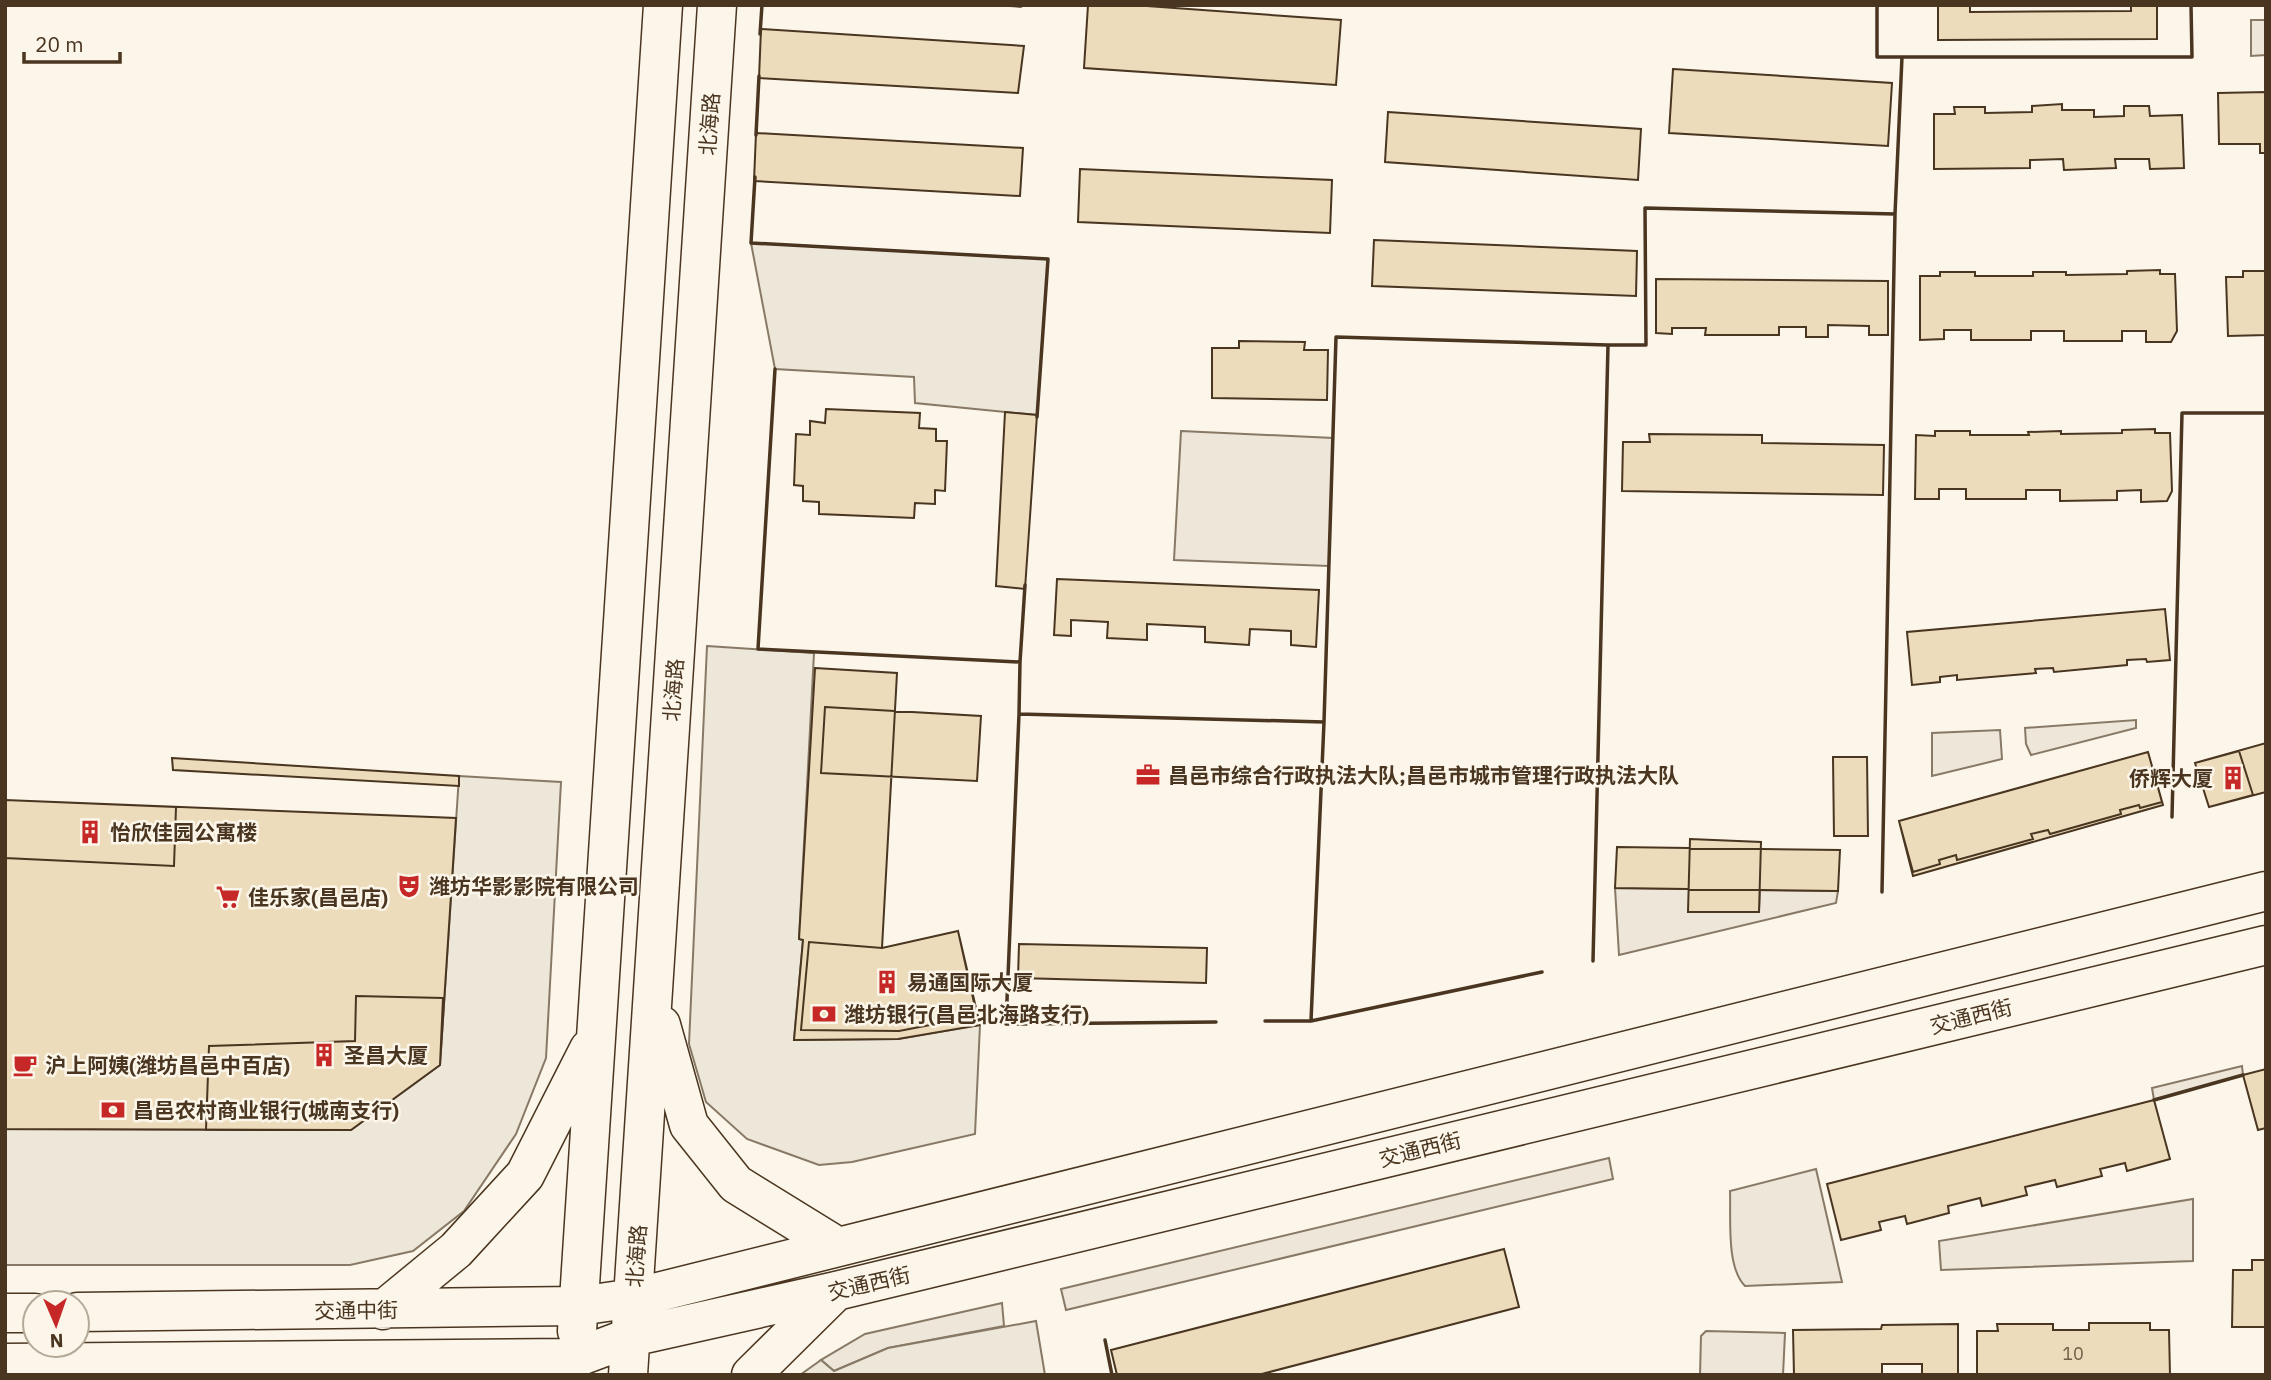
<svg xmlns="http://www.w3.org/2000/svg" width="2271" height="1380" font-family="'IBM Plex Sans','Noto Sans SC',sans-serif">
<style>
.green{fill:#ede6d9;stroke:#887966;stroke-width:2}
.parking{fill:#ede7d9;stroke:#887966;stroke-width:2}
.building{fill:#ecdcbc;stroke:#4a3520;stroke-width:2}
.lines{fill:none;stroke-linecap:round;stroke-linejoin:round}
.primary-casing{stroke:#4a3520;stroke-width:41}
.primary{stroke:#fbf6e9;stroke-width:38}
.wall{stroke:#4a3520;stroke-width:3.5}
.labels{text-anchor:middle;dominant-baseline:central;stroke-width:5;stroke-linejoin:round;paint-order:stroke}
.number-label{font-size:18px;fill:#725f47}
.street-label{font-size:21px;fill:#4a3520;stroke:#fbf6e9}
.poi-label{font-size:21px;font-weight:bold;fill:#4a3520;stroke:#fbf6e9;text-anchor:start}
</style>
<rect width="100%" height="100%" fill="#fbf6e9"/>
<path class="green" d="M2251,20H2266V55L2251,56Z
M1181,431L1333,438L1329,566L1174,560Z
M2136,720V728L2031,755L2026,744L2025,728Z
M2000,730L2002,759L1932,776V733Z
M1615,888L1689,889V912H1759L1760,890L1838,891L1836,903L1619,955Z
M2242,1066L2243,1075L2154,1100L2152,1088Z
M1609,1158L1613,1179L1066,1310L1061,1289Z
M1816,1169L1842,1282L1745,1286C1726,1267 1731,1218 1730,1191Z
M2193,1199V1261L1941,1270L1939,1241Z
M1002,1303L1004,1326L888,1348L834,1371L821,1360L865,1334Z
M1706,1331L1785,1333L1783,1375H1700L1701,1336Z"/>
<path class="parking" d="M751,243L1048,259L1037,415L915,403L914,377L775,369Z
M707,646L814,653L799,939L803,940L794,1040L898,1039L980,1025L975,1134L852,1162L819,1165L747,1139L706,1102L689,1044Z
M459,776L561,782L546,1058L516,1134L464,1211L413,1251L350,1265H5V1129L351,1130L440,1065Z
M1036,1321L1045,1375H800L821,1360L834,1371L888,1348Z"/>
<path class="building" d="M1088,5H1133L1341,20L1336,85L1084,68Z
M1938,5H1970V12L2131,11V5H2157V39L1938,40Z
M761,29L1024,46L1018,93L759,78Z
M1673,69L1892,83L1888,146L1669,133Z
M2266,92V153H2260V144H2219L2218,93Z
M2062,104V110H2094V117L2124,116V106H2149L2150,116L2182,115L2184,168L2150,169L2149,159H2115L2116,168L2064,170L2063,159L2030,160V168L1934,169V114H1955L1954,107H1985V113L2032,112V106Z
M1388,112L1641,129L1638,180L1385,162Z
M756,133L1023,148L1020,196L754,181Z
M1080,169L1332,180L1330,233L1078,222Z
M1374,240L1637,251L1636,296L1372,286Z
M2160,270V274H2175L2177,331L2171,342H2146V331H2122V341H2064V331H2031V340H1971V330H1944V339L1920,340V276H1940V272H1975V276H2033V272H2066V275L2127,274V271Z
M2243,271H2266V335L2228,336L2226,277H2243Z
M1656,279L1888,281V335H1869V326L1828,325V337H1806V327H1779V335H1705L1706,328H1672V334L1656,333Z
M1239,341L1305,342L1304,350H1328L1327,400L1212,398V348H1239Z
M826,409L920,413L919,428L936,429V441H947L945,491L935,490V504L915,503L914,518L819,514V502L803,501V486L794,485L796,434L810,435V421L825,423Z
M1005,412L1037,415L1025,589L996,586Z
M2155,429V433H2170L2172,491L2167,501L2141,502V490L2117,491V500L2060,501V490H2026V499H1966V489H1939V499H1915L1916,435L1935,436V431H1970V435H2029L2028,432L2061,431V434L2122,433V430Z
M1649,434L1762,435V443L1884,445L1883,495L1622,491L1623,442H1650Z
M1057,579L1319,590L1316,647L1291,645V631L1250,629L1249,645L1205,642V627L1147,624V640L1107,638L1108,622L1071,620V636L1054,635Z
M2165,609L2170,660L2147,662L2146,659L2127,660V665L2054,672L2053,668L2035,669L2036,673L1957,680V675L1940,677V682L1912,685L1907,632Z
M815,668L897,673L882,948L958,931L980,1025L898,1039L794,1040L803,940L799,939Z
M825,707L981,716L977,781L821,773Z
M2266,743V792L2209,807L2195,763Z
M2239,751L2253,795L2209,807L2195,763Z
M2148,752L2162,802L2140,808L2139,805L2120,810L2121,814L2050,834L2048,830L2031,834L2033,839L1957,860L1956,855L1939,860L1940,864L1913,872L1899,821Z
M2148,752L2163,805L1913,876L1899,821Z
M1833,757H1867L1868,836H1834Z
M172,758L459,776V786L173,770Z
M5,800L456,818L440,1065L351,1130L5,1129Z
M5,800L176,807L174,866L5,858Z
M1690,839L1761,842L1759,912H1688Z
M1617,847L1840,850L1838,891L1615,888Z
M958,931L977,1016L899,1031L801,1030L809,942L882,948Z
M1019,944L1207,948L1206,983L1018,978Z
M356,996L443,998L440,1065L351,1130H206L209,1046L355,1041Z
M2266,1069V1128L2258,1130L2243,1075Z
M2154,1100L2170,1159L2127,1171L2125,1163L2100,1169L2102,1176L2057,1187L2055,1180L2025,1187L2027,1195L1982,1206L1980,1198L1948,1206L1949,1213L1907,1224L1905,1216L1879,1222L1881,1230L1841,1240L1827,1184Z
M1504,1249L1519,1307L1258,1375H1117L1111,1350Z
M2252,1260H2266V1327H2232L2233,1270H2252Z
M2089,1323H2150V1330H2169L2170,1375H1977V1331H1998L1997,1324H2053V1330H2089Z
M1958,1324V1375H1922V1364H1882V1375H1794L1793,1330L1881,1329L1882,1325Z"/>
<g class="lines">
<g class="primary-casing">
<path id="primary" d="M661,1025L689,1125L736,1184L838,1247
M383,1310L456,1250L525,1175L589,1049
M77,1312L579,1306L634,1298L2266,891
M5,1313H35
M577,1331L663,5
M5,1363L575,1358L631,1337L836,1291L2266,945
M628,1375L717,5
M751,1375L836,1291"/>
</g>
<use href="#primary" class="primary"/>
<path class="wall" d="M1006,5L1021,6
M1877,5V57H2192L2191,5
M760,34L762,5
M756,135L759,76
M755,177L751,243L1048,259L1037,417
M775,369L758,649L1020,662L1019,714
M1020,662L1025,585
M2172,817L2182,413H2266
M1882,892L1895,214L1902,57
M1593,961L1608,345H1646L1645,208L1895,214
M1542,972L1311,1021L1324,722L1336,337L1608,345
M1265,1021H1311
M1216,1022L1006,1024L1019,714L1324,722
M2154,1100L2243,1075
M1105,1340L1112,1375"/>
</g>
<defs>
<g id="office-bare" transform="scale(1.89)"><path d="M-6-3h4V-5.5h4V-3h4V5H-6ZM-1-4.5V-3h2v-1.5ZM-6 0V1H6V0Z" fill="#c62828" stroke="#fbf6e9" stroke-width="2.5" paint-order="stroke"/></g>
<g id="building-bare" transform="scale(1.89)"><path d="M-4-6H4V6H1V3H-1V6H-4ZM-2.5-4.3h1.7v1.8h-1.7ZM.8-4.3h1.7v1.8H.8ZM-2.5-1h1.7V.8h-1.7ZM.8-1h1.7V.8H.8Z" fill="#c62828" stroke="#fbf6e9" stroke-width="2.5" paint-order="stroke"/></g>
<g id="theatre-bare" transform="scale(1.89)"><path d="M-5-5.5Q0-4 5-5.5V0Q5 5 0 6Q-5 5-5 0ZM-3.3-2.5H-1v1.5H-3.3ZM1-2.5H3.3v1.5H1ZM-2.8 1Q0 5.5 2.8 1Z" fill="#c62828" stroke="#fbf6e9" stroke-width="2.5" paint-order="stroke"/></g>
<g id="supermarket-bare" transform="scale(1.89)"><path d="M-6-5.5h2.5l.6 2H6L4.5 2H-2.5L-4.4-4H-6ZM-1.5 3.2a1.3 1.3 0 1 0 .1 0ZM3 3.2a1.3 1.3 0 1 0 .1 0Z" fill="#c62828" stroke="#fbf6e9" stroke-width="2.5" paint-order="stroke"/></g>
<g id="bank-bare" transform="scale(1.89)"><path d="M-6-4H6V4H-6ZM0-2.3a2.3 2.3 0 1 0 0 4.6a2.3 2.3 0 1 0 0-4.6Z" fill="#c62828" stroke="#fbf6e9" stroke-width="2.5" paint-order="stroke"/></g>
<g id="cafe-bare" transform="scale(1.89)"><path d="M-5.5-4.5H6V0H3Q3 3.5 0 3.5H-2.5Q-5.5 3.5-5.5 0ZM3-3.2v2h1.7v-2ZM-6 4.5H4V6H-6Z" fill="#c62828" stroke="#fbf6e9" stroke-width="2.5" paint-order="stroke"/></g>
</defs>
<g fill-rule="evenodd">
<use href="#office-bare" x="1148" y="775"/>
<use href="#building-bare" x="2233" y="778"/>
<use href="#building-bare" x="90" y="832"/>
<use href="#theatre-bare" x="409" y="886"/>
<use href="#supermarket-bare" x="228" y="897"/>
<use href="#building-bare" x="887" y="982"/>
<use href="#bank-bare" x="824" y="1014"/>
<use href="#building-bare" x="324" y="1055"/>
<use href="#cafe-bare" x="25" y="1065"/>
<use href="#bank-bare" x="113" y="1110"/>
</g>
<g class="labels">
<g class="number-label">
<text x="2073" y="1353">10</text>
</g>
<g class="street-label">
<text transform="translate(709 124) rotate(-86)">北海路</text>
<text transform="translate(673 690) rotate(-86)">北海路</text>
<text transform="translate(1971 1016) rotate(-14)">交通西街</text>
<text transform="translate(1420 1149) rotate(-14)">交通西街</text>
<text transform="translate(636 1256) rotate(-86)">北海路</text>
<text transform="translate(869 1283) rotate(-13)">交通西街</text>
<text transform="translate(356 1310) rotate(-1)">交通中街</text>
</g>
<g class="poi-label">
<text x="1168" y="775">昌邑市综合行政执法大队;昌邑市城市管理行政执法大队</text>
<text x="2213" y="778" text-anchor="end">侨辉大厦</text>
<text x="110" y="832">怡欣佳园公寓楼</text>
<text x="429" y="886">潍坊华影影院有限公司</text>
<text x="248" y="897">佳乐家(昌邑店)</text>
<text x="907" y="982">易通国际大厦</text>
<text x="844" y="1014">潍坊银行(昌邑北海路支行)</text>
<text x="344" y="1055">圣昌大厦</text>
<text x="45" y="1065">沪上阿姨(潍坊昌邑中百店)</text>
<text x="133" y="1110">昌邑农村商业银行(城南支行)</text>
</g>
</g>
<rect width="2271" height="1380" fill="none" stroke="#4a3520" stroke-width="14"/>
<g transform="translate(56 1324) rotate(178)"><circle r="33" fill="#fbf6e9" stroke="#b4a999" stroke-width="2"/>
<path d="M0-5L12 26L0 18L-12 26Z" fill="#c62828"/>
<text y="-10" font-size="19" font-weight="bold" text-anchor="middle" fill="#4a3520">N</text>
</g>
<path d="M24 52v10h96v-10" fill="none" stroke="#4a3520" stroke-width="3.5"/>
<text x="35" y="52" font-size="21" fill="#4a3520" stroke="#fbf6e9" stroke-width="5" paint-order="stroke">20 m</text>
</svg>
